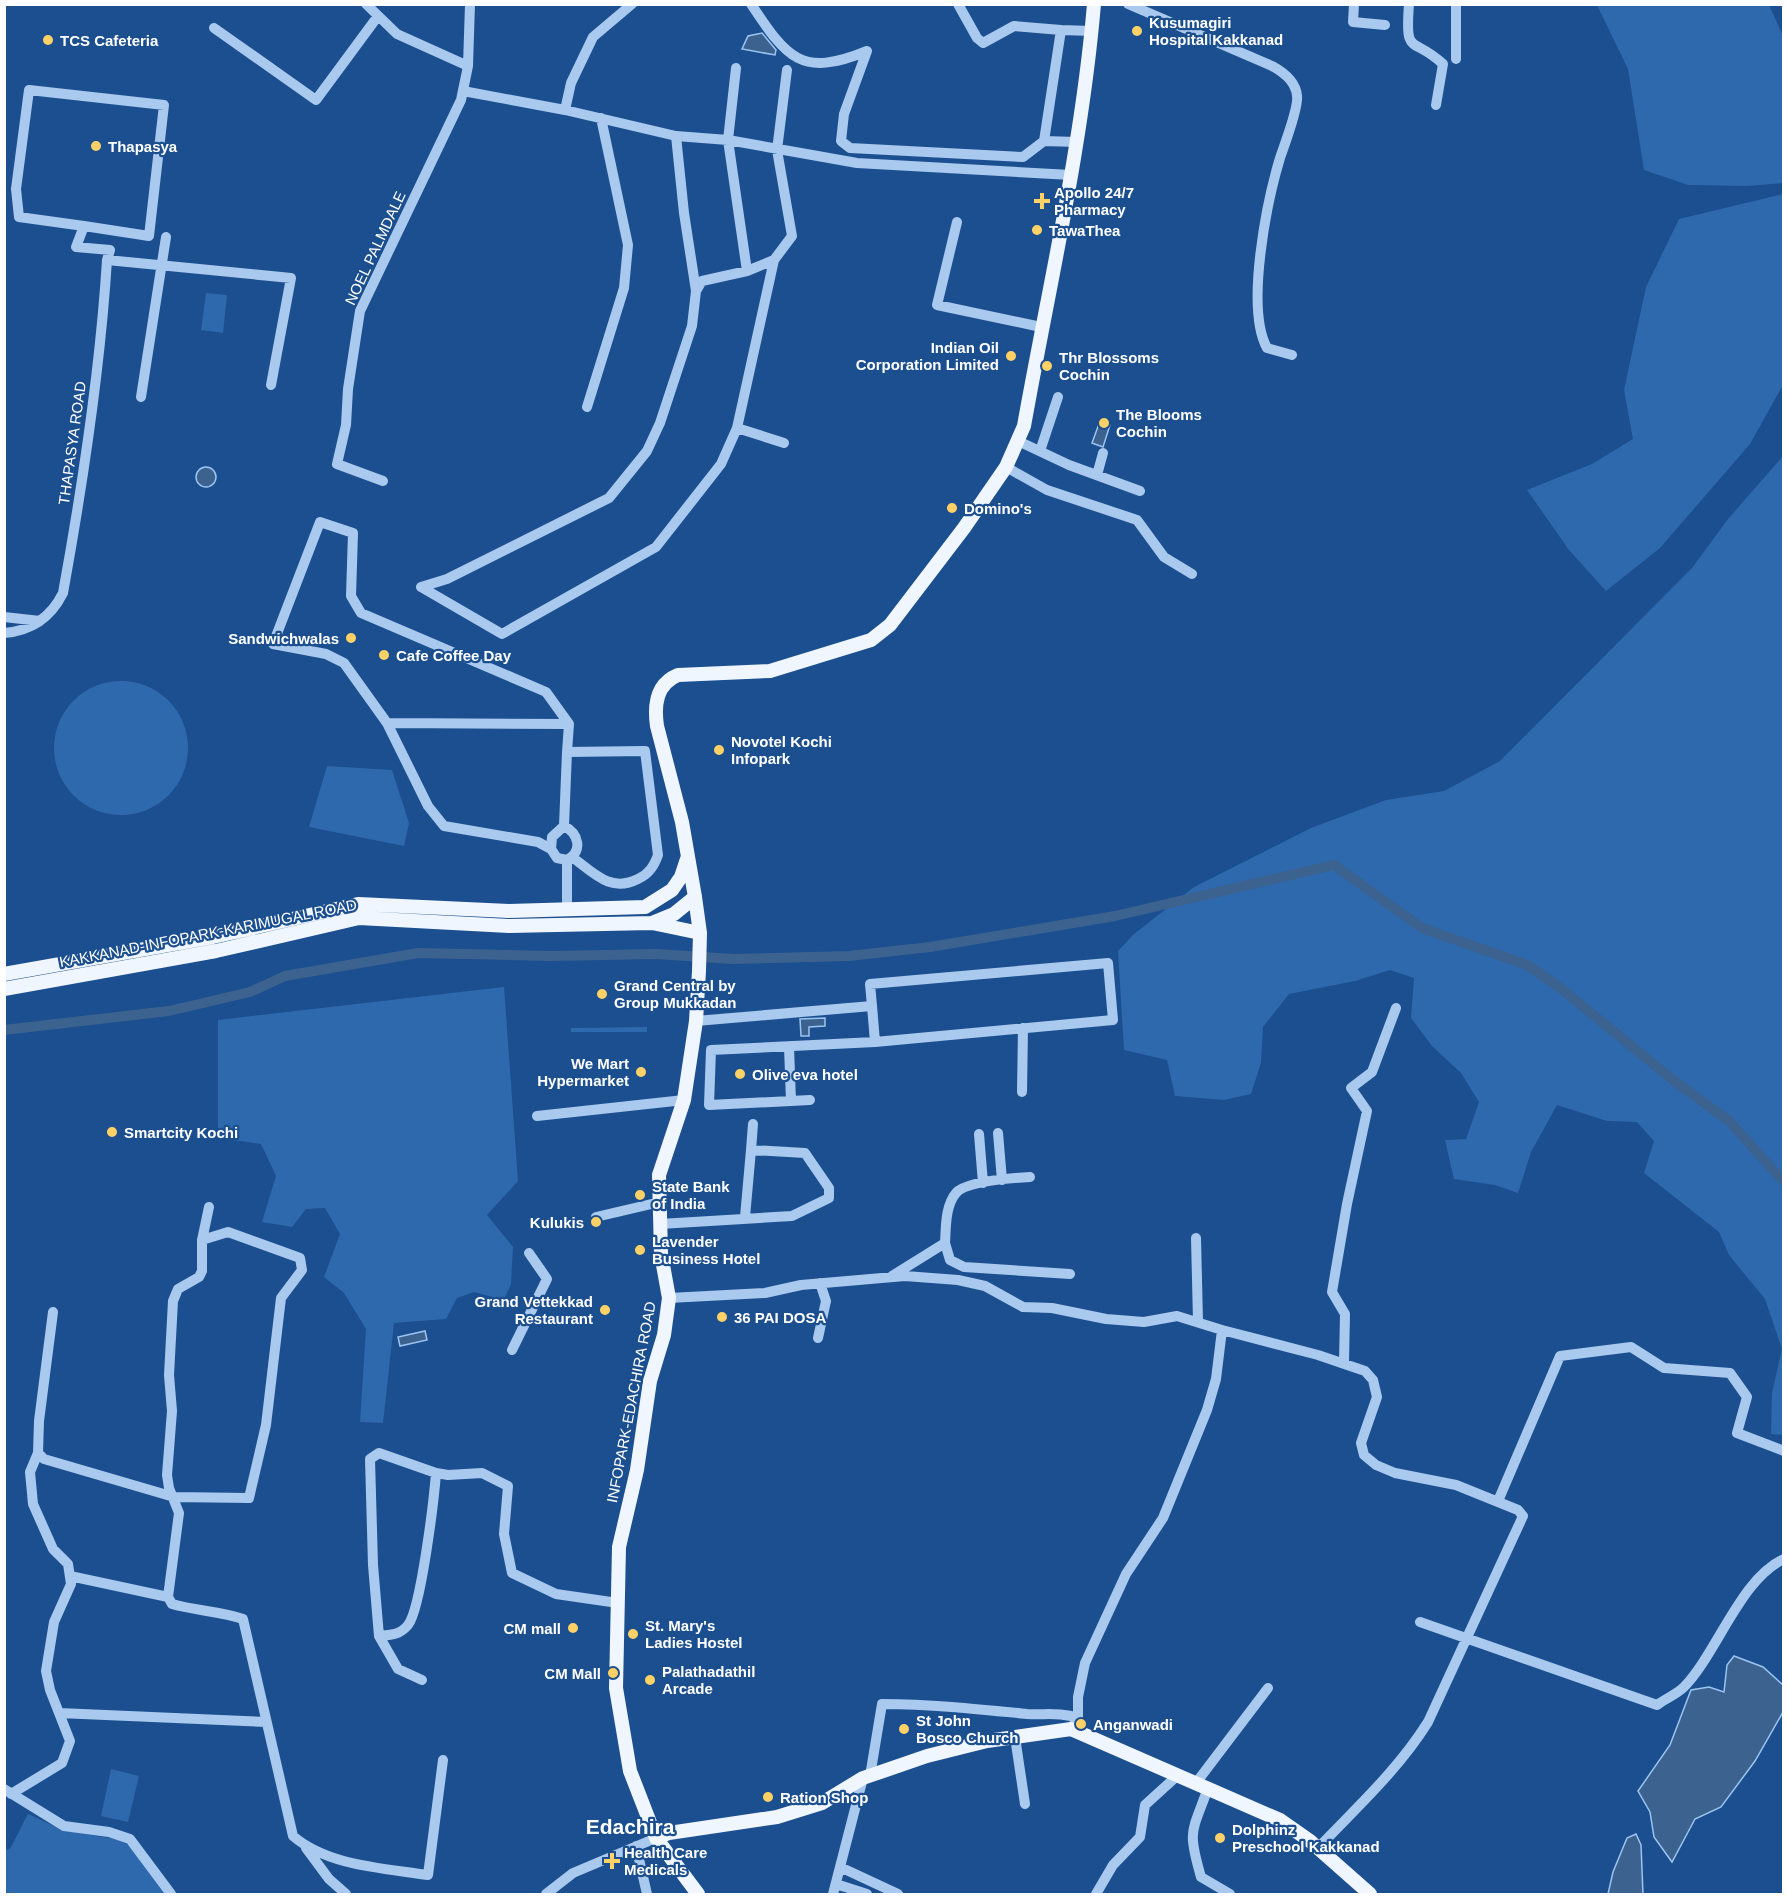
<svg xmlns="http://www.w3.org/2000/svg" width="1788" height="1899" font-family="Arial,sans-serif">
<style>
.green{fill:#2e69ad}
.water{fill:#3c6290;stroke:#9cc4f0;stroke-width:1.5}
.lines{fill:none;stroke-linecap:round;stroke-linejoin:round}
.canal{stroke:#3c6290;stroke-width:10}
.minor{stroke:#a9c9ee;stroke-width:10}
.major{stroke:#f0f6ff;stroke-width:14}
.poi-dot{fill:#ffd166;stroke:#1b4f8f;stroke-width:2}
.labels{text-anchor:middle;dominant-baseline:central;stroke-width:4.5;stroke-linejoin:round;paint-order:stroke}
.poi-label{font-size:15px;font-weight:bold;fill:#fff;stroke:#1b4f8f;text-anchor:start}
.street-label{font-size:15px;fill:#fff;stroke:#1b4f8f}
.district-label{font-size:21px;font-weight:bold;fill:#fff;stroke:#1b4f8f}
</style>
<rect width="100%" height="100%" fill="#1b4f8f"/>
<path class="green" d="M1597,5H1769L1783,36V183L1748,186L1688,185L1644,170L1628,69Z
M1783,194V385L1750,444L1660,548L1606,591L1569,550L1527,490L1592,464L1633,439L1624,390L1646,287L1679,219Z
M206,293L227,295L223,333L201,330Z
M1783,456V1435L1771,1434L1772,1393L1782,1349L1765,1299L1729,1255L1719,1232L1644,1173L1654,1141L1637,1122L1607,1121L1557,1105L1531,1152L1518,1193L1495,1185L1454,1179L1445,1140L1466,1139L1479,1102L1461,1073L1432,1046L1411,1018L1414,978L1390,970L1355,981L1289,994L1263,1027L1261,1063L1251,1094L1224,1100L1175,1096L1167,1060L1124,1050L1118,951L1134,934L1194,887L1311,828L1386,800L1444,791L1500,761L1692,568L1728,519Z
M54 748a67 67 0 1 1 134 0a67 67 0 1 1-134 0Z
M327,766L392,770L409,823L404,846L309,827Z
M504,987L518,1181L487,1215L513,1247L511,1284L504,1300L474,1292L457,1298L446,1319L394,1323L383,1423L360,1422L366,1329L344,1293L324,1277L340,1234L325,1208L306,1209L292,1227L262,1222L276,1176L261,1144L218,1138V1020Z
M647,1027V1032H571V1028Z
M111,1769L139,1776L128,1822L101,1816Z
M28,1814L63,1830L127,1841L171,1894H5V1850L10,1849Z"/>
<path class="water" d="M762,33L776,50L775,55L742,49L748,36Z
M1100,421L1110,425L1103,447L1092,443Z
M196 477a10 10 0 1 1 20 0a10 10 0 1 1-20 0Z
M825,1018V1026L809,1027V1036H801L800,1019Z
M425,1331L427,1340L400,1346L398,1337Z
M1734,1656L1763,1667L1783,1685V1712L1755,1761L1721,1807L1695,1819L1672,1862L1654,1837L1650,1812L1638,1791L1670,1745L1691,1690L1709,1687L1724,1692L1727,1665Z
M1636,1834L1641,1845L1643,1894H1608L1613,1872L1627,1838Z"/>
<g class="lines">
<path class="canal" d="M4,1030L169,1011L250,992L285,976L418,953L550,956L656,954L733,959L849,956L930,947L1115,916L1334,865L1422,928L1527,965L1558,986L1673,1080L1729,1121L1773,1170
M1770,1167L1784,1181"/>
<path class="minor" d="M366,4L397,34L468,66
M751,4C787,58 801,78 867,51L844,114L841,141L850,148L1023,157L1044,141L1077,142
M958,4L977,38L983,43L1014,26L1061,30L1044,141
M1128,4L1272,66C1283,72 1296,82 1297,96C1299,107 1284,146 1280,158C1267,201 1245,308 1267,348L1292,355
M1354,4L1353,22L1385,25
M1409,4C1405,58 1412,35 1443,64L1436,105
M214,28L316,100L378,16
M1061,30L1092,31
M1456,59V4
M736,68L728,140L747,271
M463,91L565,110L676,136L728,140L857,163L1071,175
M565,110L571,83L593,37L632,4
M957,222L937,305L1041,327
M84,226L149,236L164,105L29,90L16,189L19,217L84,226L76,247L110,250L107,260
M696,291L702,281L747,271L774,260
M141,397L166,237
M587,407L624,288L628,245L601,118
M737,428L784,443
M1018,441L1069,465L1140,491
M1040,451L1058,397
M1006,467L1047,490L1137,520L1164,557L1192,574
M1097,475L1103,453
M383,481L337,464L346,425L348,389L360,311L461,100L468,66L470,4
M421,587L502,634L656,547L721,464L737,428L774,260L792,236L777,150L787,70
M421,587L447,579L609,498L647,451L660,423L692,326L696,291L684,213L676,136
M4,617L40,621
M4,633C31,631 51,617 63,593C83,483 100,372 107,260L291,278L271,385
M387,723L569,724
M551,849L552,837L564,826
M567,860L557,858L551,849L538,842L444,826L428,806L387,723L344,663L326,654L273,644L320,522L353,533L351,596L361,613L546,692L569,724L567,752L645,751L658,855C654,866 649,874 638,879C610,893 594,873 572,857
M567,911V860C584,851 578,833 564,826L567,752
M696,1021L872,1006L875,1042L1113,1020L1108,963L870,984L872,1006
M789,1047L791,1101L709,1105L711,1050L875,1042
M1022,1092L1023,1028
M791,1101L810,1100
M537,1116L684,1100
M998,1133L1002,1180
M979,1134L983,1183
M751,1150L753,1124
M209,1207L202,1240V1271L199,1277L178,1289L173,1301L169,1375L172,1411L167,1475L169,1488L179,1513L168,1597L172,1604C196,1611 220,1611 243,1619L293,1836C328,1866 383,1868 428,1875L443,1760
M596,1217L660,1202
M660,1224L792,1216L829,1198V1188L805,1153L751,1150L745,1217
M1196,1238L1198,1321
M945,1243C946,1228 945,1206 956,1193C966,1181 1014,1178 1030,1177
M892,1276L945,1243L950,1260L964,1267L1070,1274
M669,1298L765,1293L801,1285L905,1276L958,1280L985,1286L1023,1307L1052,1308L1106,1319L1144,1322L1177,1316L1222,1330L1216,1379L1207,1410L1163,1518L1126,1574L1085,1663L1078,1697V1718
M53,1312L39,1421L38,1453L44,1459L174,1497L249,1498L266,1425L281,1298L302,1270L300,1258L228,1232L202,1240
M1222,1330L1318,1355L1365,1371L1373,1380L1377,1397L1361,1443L1364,1455L1376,1465L1395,1473L1456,1485L1518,1510L1523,1516L1428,1722C1398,1770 1356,1808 1318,1848
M818,1338L826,1301L820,1283
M512,1350L547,1279L529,1253
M1344,1362L1345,1314L1332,1292L1347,1204L1367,1111L1351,1088L1372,1072L1396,1008
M1498,1501L1560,1356L1631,1347L1664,1368L1730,1373L1747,1397L1737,1433L1784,1451
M70,1576L168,1597
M1420,1622L1657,1705C1665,1699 1677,1694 1684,1687C1717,1653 1741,1578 1784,1559
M379,1636C391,1635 400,1635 408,1625C421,1609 434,1499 436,1473
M422,1680L398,1669L379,1636L373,1565L370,1459L379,1453L436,1473L448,1475L482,1473L508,1486L504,1534L512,1573L556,1594L618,1603
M59,1713L266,1722
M1015,1737L1025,1804
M870,1776L882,1704C931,1704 978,1709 1027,1714C1045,1715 1061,1712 1078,1718L1074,1724
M1196,1783L1268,1688
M1208,1788C1192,1833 1187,1829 1201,1877L1230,1894
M4,1789L64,1826L109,1832L130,1839L171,1894
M11,1794L62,1763L70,1741L50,1690L46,1671L54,1622L71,1584L68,1564L53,1549L33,1504L30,1472L38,1453
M636,1846L647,1894
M306,1848L329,1879L346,1894
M840,1867L898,1894
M836,1884L867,1894
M546,1894L573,1873L656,1838
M833,1894L863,1778
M1096,1894L1113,1865L1140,1837L1145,1805L1178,1775"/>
<path class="major" d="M652,923L700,933
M4,974L213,937L358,904L509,911L645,907L672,890L681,877L687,859
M4,989L216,951L359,918L509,926L652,923L674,914L695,897
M656,1838L669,1833L777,1817L822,1803L863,1778L927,1756L987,1741L1071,1729L1280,1820L1310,1841L1370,1894
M698,1894L656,1838L630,1771L616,1688L619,1547L637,1470L650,1381L664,1335L669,1298L661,1254L659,1175L684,1100L696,1021L699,971L700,933L695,897L682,822L657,726C654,705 656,684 678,675L770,671L871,640L890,625L964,528L1006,467L1024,426C1049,286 1082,146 1094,4"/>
</g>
<g class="poi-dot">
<circle cx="1137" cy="31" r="6"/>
<circle cx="48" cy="40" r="6"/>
<circle cx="96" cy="146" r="6"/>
<path d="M1039 192h6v6h6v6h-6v6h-6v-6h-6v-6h6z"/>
<circle cx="1037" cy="230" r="6"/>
<circle cx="1011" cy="356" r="6"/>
<circle cx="1047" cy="366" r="6"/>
<circle cx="1104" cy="423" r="6"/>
<circle cx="952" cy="508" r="6"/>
<circle cx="351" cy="638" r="6"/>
<circle cx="384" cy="655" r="6"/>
<circle cx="719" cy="750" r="6"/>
<circle cx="602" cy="994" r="6"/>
<circle cx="641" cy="1072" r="6"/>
<circle cx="740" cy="1074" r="6"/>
<circle cx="112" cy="1132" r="6"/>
<circle cx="640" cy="1195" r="6"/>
<circle cx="596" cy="1222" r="6"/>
<circle cx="640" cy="1250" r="6"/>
<circle cx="605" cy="1310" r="6"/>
<circle cx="722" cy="1317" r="6"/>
<circle cx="573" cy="1628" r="6"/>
<circle cx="633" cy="1634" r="6"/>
<circle cx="613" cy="1673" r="6"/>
<circle cx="650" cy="1680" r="6"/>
<circle cx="1081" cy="1724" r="6"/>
<circle cx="904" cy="1729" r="6"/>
<circle cx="768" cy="1797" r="6"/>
<circle cx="1220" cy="1838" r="6"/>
<path d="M609 1852h6v6h6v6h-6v6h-6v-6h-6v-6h6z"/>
</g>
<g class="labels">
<g class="poi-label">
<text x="1149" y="22">Kusumagiri<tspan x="1149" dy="17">Hospital Kakkanad</tspan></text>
<text x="60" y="40">TCS Cafeteria</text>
<text x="108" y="146">Thapasya</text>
<text x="1054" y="192">Apollo 24/7<tspan x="1054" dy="17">Pharmacy</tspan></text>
<text x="1049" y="230">TawaThea</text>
<text x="999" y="347" text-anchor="end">Indian Oil<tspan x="999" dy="17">Corporation Limited</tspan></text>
<text x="1059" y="357">Thr Blossoms<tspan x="1059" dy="17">Cochin</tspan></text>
<text x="1116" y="414">The Blooms<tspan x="1116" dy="17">Cochin</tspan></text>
<text x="964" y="508">Domino's</text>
<text x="339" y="638" text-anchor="end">Sandwichwalas</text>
<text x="396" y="655">Cafe Coffee Day</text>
<text x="731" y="741">Novotel Kochi<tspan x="731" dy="17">Infopark</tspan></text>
<text x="614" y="985">Grand Central by<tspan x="614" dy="17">Group Mukkadan</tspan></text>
<text x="629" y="1063" text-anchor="end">We Mart<tspan x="629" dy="17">Hypermarket</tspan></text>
<text x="752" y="1074">Olive eva hotel</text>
<text x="124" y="1132">Smartcity Kochi</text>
<text x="652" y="1186">State Bank<tspan x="652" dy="17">of India</tspan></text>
<text x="584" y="1222" text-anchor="end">Kulukis</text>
<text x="652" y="1241">Lavender<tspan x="652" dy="17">Business Hotel</tspan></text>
<text x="593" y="1301" text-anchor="end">Grand Vettekkad<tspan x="593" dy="17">Restaurant</tspan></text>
<text x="734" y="1317">36 PAI DOSA</text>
<text x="645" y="1625">St. Mary's<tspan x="645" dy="17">Ladies Hostel</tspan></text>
<text x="561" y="1628" text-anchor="end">CM mall</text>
<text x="662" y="1671">Palathadathil<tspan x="662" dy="17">Arcade</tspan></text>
<text x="601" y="1673" text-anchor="end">CM Mall</text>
<text x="916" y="1720">St John<tspan x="916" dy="17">Bosco Church</tspan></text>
<text x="1093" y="1724">Anganwadi</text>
<text x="780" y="1797">Ration Shop</text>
<text x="1232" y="1829">Dolphinz<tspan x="1232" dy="17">Preschool Kakkanad</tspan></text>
<text x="624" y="1852">Health Care<tspan x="624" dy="17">Medicals</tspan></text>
</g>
<g class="street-label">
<text transform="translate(375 248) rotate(-65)">NOEL PALMDALE</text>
<text transform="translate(72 443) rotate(-82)">THAPASYA ROAD</text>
<text transform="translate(208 933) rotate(-11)">KAKKANAD-INFOPARK-KARIMUGAL ROAD</text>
<text transform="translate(631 1402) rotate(-79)">INFOPARK-EDACHIRA ROAD</text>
</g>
<g class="district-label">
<text x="630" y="1826">Edachira</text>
</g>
</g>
<rect width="1788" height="1899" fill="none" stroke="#ffffff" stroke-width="12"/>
</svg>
